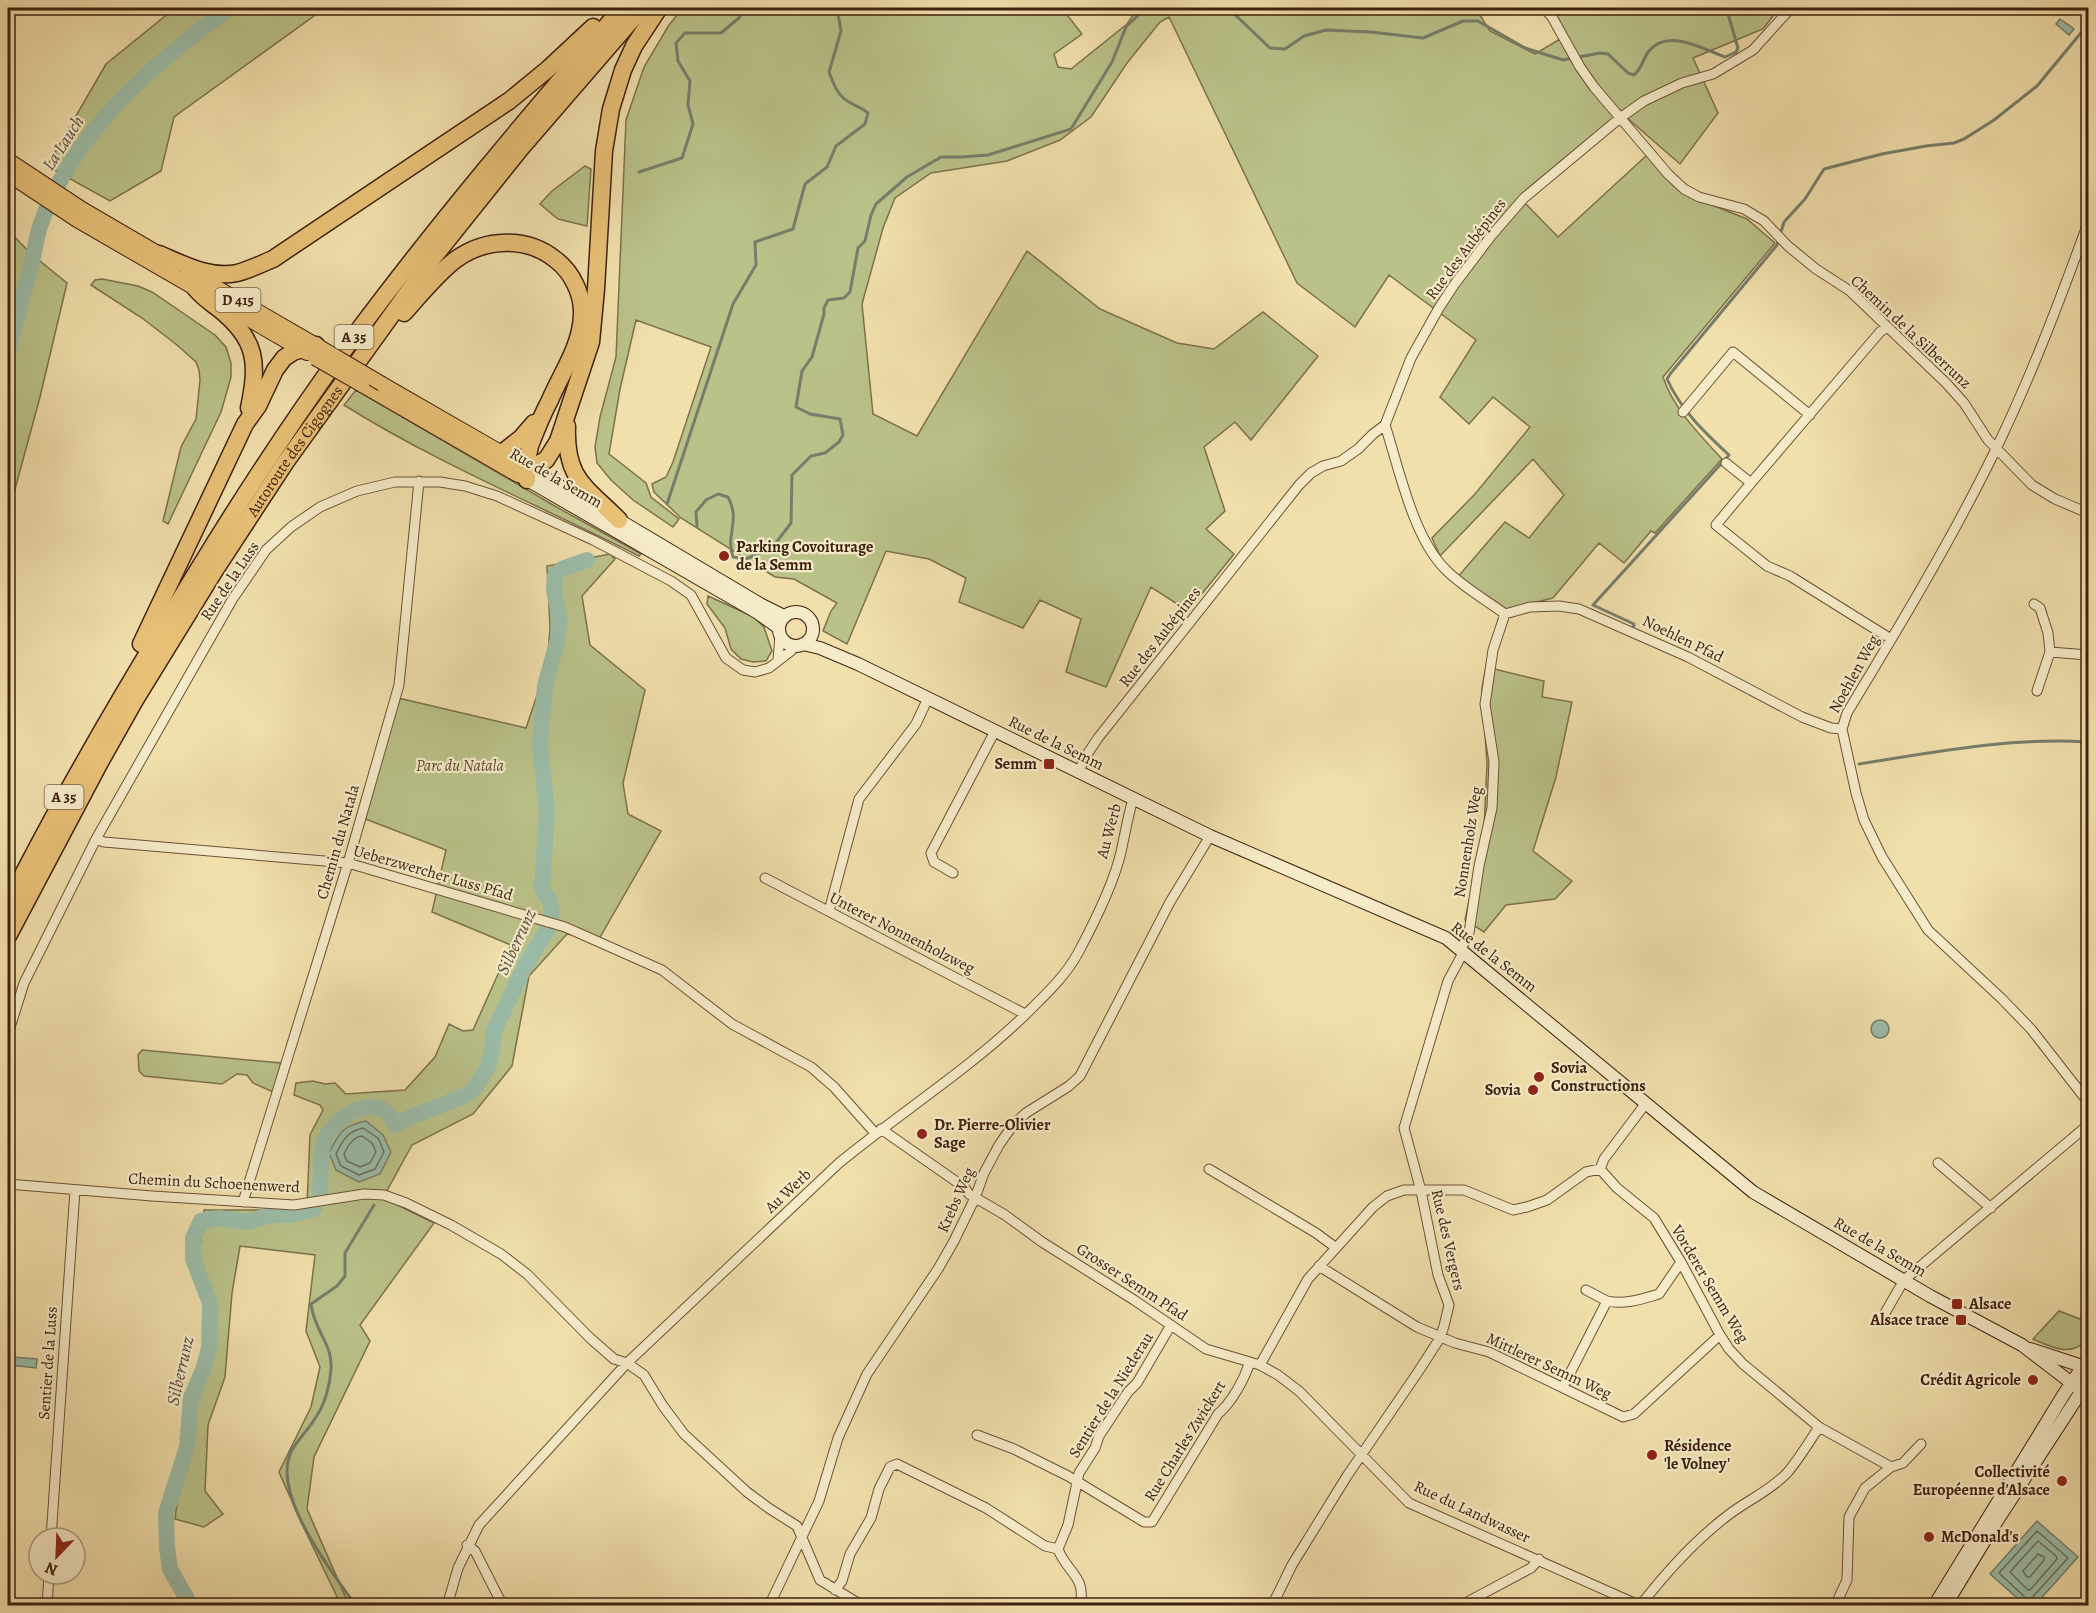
<svg xmlns="http://www.w3.org/2000/svg" width="2096" height="1613" font-family="Alegreya,serif">
<style>
.green{fill:#bac289;stroke:#7c714c;stroke-width:1.5}
.water{fill:#9bbda9;stroke:#767e6b;stroke-width:1.5}
.lines{fill:none;stroke-linecap:round;stroke-linejoin:round}
.shore{stroke:#6d6e5c;stroke-width:1.5}
.stream{stroke:#767e6b;stroke-width:3}
.river{stroke:#9bbda9;stroke-width:16}
.minor-casing{stroke:#6c5036;stroke-width:11}
.secondary-casing{stroke:#3f200e;stroke-width:14}
.primary-casing{stroke:#3f200e;stroke-width:16}
.motorway-casing{stroke:#3f200e;stroke-width:19}
.minor{stroke:#f6ebc9;stroke-width:9}
.secondary{stroke:#f6ebc9;stroke-width:12}
.primary{stroke:#e8c076;stroke-width:14}
.motorway{stroke:#e8c076;stroke-width:16}
.primary-bridge-casing{stroke:#3f200e;stroke-width:16;stroke-linecap:butt}
.primary-bridge{stroke:#e8c076;stroke-width:14}
.poi-dot{fill:#8f2418;stroke:#f6ebc9;stroke-width:2}
.labels{text-anchor:middle;dominant-baseline:central;stroke-width:4.5;stroke-linejoin:round;paint-order:stroke}
.shield{fill:#f6ebc9;stroke:#765d46;stroke-width:1.5}
.shield-label{font-size:15px;font-weight:bold;fill:#3f200e}
.street-label{font-size:16px;fill:#3f200e;stroke:#f6ebc9}
.poi-label{font-size:16px;font-weight:bold;fill:#3f200e;stroke:#f6ebc9;text-anchor:start}
.park-label{font-size:16px;font-style:italic;fill:#5e482d;stroke:#f6ebc9}
.water-label{font-size:18px;font-style:italic;fill:#5b4f3c;stroke:#f6ebc9}
</style>
<rect width="100%" height="100%" fill="#f1e0ac"/>
<filter id="stains"><feTurbulence type="fractalNoise" baseFrequency=".00333" numOctaves="4"/><feColorMatrix values="0 0 0 0 .2 0 0 0 0 .09 0 0 0 0 .02 0 0 0 .5 -.17"/></filter>
<radialGradient id="worn" r=".72"><stop offset=".6" stop-color="#630" stop-opacity="0"/><stop offset="1" stop-color="#630" stop-opacity=".3"/></radialGradient>
<path class="green" d="M175,8H325L174,117L161,171L110,201L47,166L106,64Z
M683,8H1066L1064,11L1082,34L1054,54L1058,67L1071,69L1127,24L1138,8H1482L1478,12L1490,31L1535,54L1567,35L1548,8H1779L1763,29L1693,58L1718,113L1680,164L1626,117L1524,202L1558,237L1647,155L1682,193L1747,219L1775,243L1663,377C1673,408 1700,435 1722,459L1655,533L1651,531L1624,563L1599,543L1553,598L1503,610L1456,579L1505,522L1529,538L1564,495L1533,459L1440,556L1432,538L1475,494L1530,427L1493,397L1469,424L1440,397L1476,340L1389,275L1355,327L1297,283L1169,17L1160,22L1127,63L1091,117L1060,140L1007,161L931,173L895,198L883,228L862,304L873,414L917,436L1027,251L1100,309L1177,343L1214,349L1263,312L1318,356L1251,440L1235,422L1204,447L1225,511L1206,529L1234,554L1188,611L1151,587L1106,687L1066,672L1081,619L1040,600L1023,628L959,602L966,578L929,559L886,551L847,644L823,631L831,611L837,603L794,579L775,577L681,518L654,492L652,484L666,477L673,462L711,347L636,320L620,389L609,454L646,483L651,497L679,519L673,527L633,500L611,480L597,463L595,447L600,417L616,357L626,120L644,67L669,25Z
M585,166L591,169L587,226L558,219L540,204L552,191Z
M8,230L30,253L67,283L40,397L8,515Z
M102,279L138,286L152,292L215,335L226,347L231,363V377L221,412L168,524L163,521L181,447L196,419L200,380L199,370L196,362L177,345L142,318L91,285L95,280Z
M356,390L553,505L641,554L639,556C541,506 438,464 344,405Z
M610,554L615,559L582,596L590,645L645,690L623,783L628,814L661,831L599,939L567,934L529,976L512,1066L473,1114L412,1145L383,1198L434,1223L360,1325L370,1341L314,1457L307,1509L349,1605H341L302,1524L279,1472L311,1407L320,1367L306,1331L315,1255L240,1246L232,1293L225,1377L208,1425L205,1491L223,1514L204,1527L175,1519L190,1396L216,1320L197,1273L204,1210H269L307,1205L310,1135L323,1110L320,1105L294,1095L296,1083L313,1081L325,1084L335,1083L346,1094L405,1090L435,1057L449,1024L463,1031L473,1030L511,945L432,912L446,850L363,818L398,698L526,728L547,666L550,628L547,566Z
M708,596L754,617L764,627L772,651L766,661L753,662L741,659L731,649L725,628L707,604Z
M1486,667L1544,681L1542,697L1572,702L1556,777L1533,851L1572,881L1555,899L1506,905L1484,932L1465,920L1484,830L1487,764L1482,688Z
M142,1050L281,1063L273,1092L253,1083L247,1075L237,1074L222,1084L144,1076L139,1071L138,1055Z
M2059,1311L2088,1322V1338C2073,1358 2053,1348 2033,1339Z"/>
<path class="water" d="M2060,19L2074,29L2069,35L2056,24Z
M1871 1029a9 9 0 1 1 18 0a9 9 0 1 1-18 0Z
M366,1121L383,1135L391,1152L380,1174L359,1182L336,1170L329,1153C339,1133 343,1125 366,1121Z
M12,1357L37,1359L36,1368L11,1365Z
M2037,1521L2078,1557L2035,1605H2025L1990,1574Z"/>
<g class="lines">
<path class="shore" d="M363,1128L378,1138L384,1152L375,1169L359,1175L341,1166L336,1154C342,1141 348,1131 363,1128Z
M362,1136L372,1143L376,1152L370,1163L360,1167L347,1161L344,1154C348,1146 353,1137 362,1136Z
M2037,1531L2068,1558L2029,1601L1999,1573Z
M2038,1541L2056,1556L2057,1559L2031,1589L2028,1590L2010,1572Z
M2038,1554L2044,1557V1560L2030,1577H2027L2023,1571Z"/>
<path class="stream" d="M1228,8L1270,48L1285,49L1304,36L1326,30L1371,32L1423,38L1463,21H1478L1525,48L1563,60L1600,53L1608,54L1628,73L1634,75C1642,69 1643,58 1649,51C1668,28 1703,49 1725,57L1736,52L1738,48L1728,14L1711,8
M639,172L682,158L693,124L688,105L690,81L678,61L676,43L685,33H721L740,17L738,8
M667,504L733,304L756,265L755,242L793,229L805,184L827,167L836,146L865,124L868,113C863,108 857,107 851,103C838,97 834,85 829,72L841,31L837,8
M697,526L696,512L706,500L718,494L728,497C741,521 725,535 733,557L746,559L772,548L791,523L792,475L811,456L825,453L839,442L843,435L840,419L810,414L796,407L802,371L812,357L824,314V308L828,300L844,298L850,292L858,248L865,241L871,215L876,204L907,177L941,157H962L988,155L1071,129L1112,62L1126,27L1146,8
M1633,630L1634,624L1593,605L1729,455C1704,432 1681,410 1667,379L1670,374L1777,245L1784,222L1805,199L1824,169L1882,154L1926,146L1954,143L1964,139L1994,120L2037,86L2085,28L2086,23
M1859,764C1935,752 2011,737 2088,742
M356,1606C332,1572 269,1492 292,1450C299,1438 309,1429 316,1417C325,1404 330,1385 331,1369C333,1344 314,1331 311,1304L337,1286L345,1276V1253L374,1205"/>
<path class="river" d="M8,351C16,321 24,292 32,262C35,250 36,238 40,226C72,133 152,64 230,8
M320,1193C321,1178 320,1161 323,1146C327,1124 362,1098 384,1110C389,1113 392,1120 395,1125L408,1118L465,1096L475,1088L488,1066L492,1050L494,1031L524,968L547,930L552,912L550,901L542,889L547,812L540,744L545,686L558,639L559,616L554,590L555,575L562,569L587,560
M191,1606L170,1569L167,1548L166,1513L187,1447L191,1398L203,1370L209,1348L210,1303L193,1259V1238L201,1221L219,1218L248,1222L269,1215H291L314,1209"/>
<g class="minor-casing">
<path id="minor" d="M1544,8L1552,17L1580,67L1594,87L1668,174L1684,189L1699,197L1744,209L1764,221L1788,246L1816,269L1850,291L1946,383L1964,403L1988,440L2032,485L2055,499L2088,513
M2084,8L2088,9
M2088,223C2060,300 2031,377 1995,451C1951,541 1899,627 1847,713L1842,729L1856,793L1864,820L1882,857L1928,930L2002,999L2031,1029L2088,1102
M1683,412L1733,352L1810,415
M1385,425C1399,468 1413,538 1446,570C1463,587 1486,600 1505,614L1493,650L1485,704L1494,762L1492,808L1479,866L1469,933L1461,949
M1726,463L1751,483L1716,525L1767,566L1790,576L1891,639
M1751,483L1880,332L1887,327
M2034,604L2040,608L2048,633L2050,652
M1505,614L1530,607L1559,606L1579,609L1688,657L1802,717L1831,728L1842,729
M778,660L780,635
M2037,691L2050,652L2088,655
M1079,772L1084,759L1098,738L1299,485L1311,473L1323,466L1341,461L1358,449L1373,434L1385,425L1411,358L1439,308L1454,285L1491,236L1524,198L1620,118L1644,101L1682,83L1713,74L1753,50L1791,8
M96,839L104,842L348,863L565,927L662,970L732,1024L811,1067L834,1087L875,1133
M953,873L934,862L931,853L995,731
M765,878L1025,1014
M829,911L859,799L916,724L928,698
M8,1034L24,983L96,839L232,600L266,550L291,527L320,507L357,491L395,482H440L465,486L497,496L593,540L671,581L691,595L726,658L743,670L755,672L769,668L791,651L795,646
M881,1129L964,1187L969,1194L1005,1215L1042,1242L1134,1300L1206,1349L1260,1365L1308,1279L1373,1207L1387,1196L1404,1190H1464L1513,1210L1527,1207L1547,1200L1586,1172L1600,1169L1604,1159L1646,1103
M1938,1163L1991,1208
M1209,1169L1316,1233L1335,1247
M1600,1169L1617,1188L1654,1218L1681,1262L1720,1335L1729,1349L1743,1364L1819,1427L1891,1467
M8,1184L152,1196L294,1205L364,1194L384,1195L406,1203L451,1225L501,1254L527,1274L590,1338L614,1359L627,1363L644,1375L663,1406L684,1434L747,1492L770,1509L797,1526L820,1580L863,1606
M243,1202L348,863L399,685L419,481
M1319,1266L1417,1327L1455,1343L1489,1352L1623,1417L1634,1414L1720,1335
M1586,1290L1607,1301
M1881,1320L1904,1280L2088,1125
M1260,1365L1278,1375L1299,1391L1409,1503L1641,1606
M1563,1387L1607,1301C1625,1305 1642,1299 1659,1294L1681,1262
M977,1435L1014,1449L1068,1476L1144,1522H1152L1218,1414C1232,1402 1244,1380 1250,1362
M51,1538L75,1190
M467,1545L475,1551L503,1606
M835,1590L842,1581L850,1554L871,1518L879,1489L890,1467L897,1464L986,1508L1045,1546L1058,1549
M47,1606L49,1574
M447,1606L458,1568L479,1525L627,1363L839,1163C901,1112 968,1070 1025,1015C1044,996 1065,977 1078,953C1093,925 1114,883 1121,852C1125,834 1128,816 1133,799
M769,1606L819,1501L838,1438L867,1374L938,1269L954,1241L975,1198L984,1173L999,1145L1013,1125L1026,1113L1069,1086L1080,1076L1170,902L1210,836
M1080,1606C1087,1576 1066,1572 1058,1549L1068,1525L1079,1473L1095,1448L1099,1436L1128,1392L1137,1383L1171,1325
M1272,1606L1292,1565L1347,1476L1418,1372L1440,1338L1444,1326L1449,1305L1438,1275L1421,1191L1404,1128L1448,981L1464,951
M1468,1606L1469,1601L1531,1568L1539,1559
M1640,1606C1667,1571 1696,1539 1731,1513C1750,1499 1771,1490 1787,1473C1799,1459 1809,1442 1819,1427
M1835,1606L1847,1580L1849,1517L1865,1488L1891,1467L1903,1463L1921,1444"/>
</g>
<g class="secondary-casing">
<path id="secondary" d="M528,468L619,520L760,604L784,616
M522,477L758,613L779,628
M779 629a17 17 0 1 1 34 0a17 17 0 1 1-34 0Z
M803,644L820,648L858,664L1210,836L1446,938L1753,1192L1930,1296L2022,1345L2082,1391
M2030,1349L2088,1368
M1934,1606L2064,1394L2088,1359
M1945,1606L1993,1527L2088,1381"/>
</g>
<g class="primary-casing">
<path id="primary" d="M8,160L82,209L166,258
M8,174L77,220L307,353
M188,271L321,348
M382,384L528,468
M362,385L518,475"/>
</g>
<g class="motorway-casing">
<g id="motorway">
<path d="M159,254C183,264 210,279 237,273C249,270 261,264 273,259L509,101L548,69L593,27"/>
<path d="M195,288C202,297 210,302 219,309C258,340 258,364 249,408"/>
<path d="M404,313C420,295 436,275 455,260C485,238 527,236 556,260C572,272 583,295 582,315C581,346 562,372 550,400C542,415 536,430 530,446L527,460V480"/>
<path d="M567,426C565,479 585,486 619,520"/>
<path d="M502,453L521,438L534,423"/>
<path d="M520,473L546,460L558,441L591,342L596,289L604,151L611,109L623,70L634,46L659,8"/>
<path d="M141,644L245,424L258,406L275,370L284,358L293,352L316,345"/>
<path d="M8,904C56,808 110,715 166,623C223,527 283,433 349,343C435,227 528,117 622,8"/>
<path id="s1" d="M8,936L99,764L135,700L215,570L285,463L429,263L521,148L642,8"/>
</g>
</g>
<use href="#minor" class="minor"/>
<use href="#secondary" class="secondary"/>
<use href="#primary" class="primary"/>
<use href="#motorway" class="motorway"/>
<g class="primary-bridge-casing">
<path id="primary-bridge" d="M321,348L382,384
M315,358L362,385"/>
</g>
<use href="#primary-bridge" class="primary-bridge"/>
</g>
<g class="poi-dot">
<circle cx="724" cy="556" r="6"/>
<rect x="1043" y="758" width="12" height="12" rx="3"/>
<circle cx="1539" cy="1077" r="6"/>
<circle cx="1533" cy="1090" r="6"/>
<circle cx="922" cy="1134" r="6"/>
<rect x="1951" y="1298" width="12" height="12" rx="3"/>
<rect x="1955" y="1314" width="12" height="12" rx="3"/>
<circle cx="2033" cy="1380" r="6"/>
<circle cx="1652" cy="1455" r="6"/>
<circle cx="2062" cy="1481" r="6"/>
<circle cx="1929" cy="1537" r="6"/>
</g>
<g class="labels">
<g class="shield">
<rect x="215.5" y="288" width="45" height="24" rx="4.5"/>
<rect x="334.5" y="325" width="39" height="24" rx="4.5"/>
<rect x="44.5" y="785" width="39" height="24" rx="4.5"/>
</g>
<g class="shield-label">
<text x="238" y="300">D 415</text>
<text x="354" y="337">A 35</text>
<text x="64" y="797">A 35</text>
</g>
<g class="street-label">
<text transform="translate(1466 249) rotate(-53)">Rue des Aubépines</text>
<text transform="translate(1911 332) rotate(43)">Chemin de la Silberrunz</text>
<text stroke="none"><textPath href="#s1" startOffset="564">Autoroute des Cigognes</textPath></text>
<text transform="translate(556 478) rotate(30)">Rue de la Semm</text>
<text transform="translate(230 581) rotate(-56)">Rue de la Luss</text>
<text transform="translate(1160 637) rotate(-52)">Rue des Aubépines</text>
<text transform="translate(1683 639) rotate(26)">Noehlen Pfad</text>
<text transform="translate(1854 674) rotate(-61)">Noehlen Weg</text>
<text transform="translate(1056 743) rotate(26)">Rue de la Semm</text>
<text transform="translate(1109 831) rotate(-75)">Au Werb</text>
<text transform="translate(338 842) rotate(-74)">Chemin du Natala</text>
<text transform="translate(1468 842) rotate(-81)">Nonnenholz Weg</text>
<text transform="translate(433 873) rotate(16)">Ueberzwercher Luss Pfad</text>
<text transform="translate(902 933) rotate(27)">Unterer Nonnenholzweg</text>
<text transform="translate(1494 957) rotate(38)">Rue de la Semm</text>
<text transform="translate(214 1183) rotate(3)">Chemin du Schoenenwerd</text>
<text transform="translate(788 1191) rotate(-43)">Au Werb</text>
<text transform="translate(956 1200) rotate(-66)">Krebs Weg</text>
<text transform="translate(1448 1240) rotate(77)">Rue des Vergers</text>
<text transform="translate(1880 1247) rotate(30)">Rue de la Semm</text>
<text transform="translate(1132 1282) rotate(33)">Grosser Semm Pfad</text>
<text transform="translate(1710 1284) rotate(59)">Vorderer Semm Weg</text>
<text transform="translate(48 1363) rotate(-86)">Sentier de la Luss</text>
<text transform="translate(1549 1366) rotate(25)">Mittlerer Semm Weg</text>
<text transform="translate(1111 1395) rotate(-58)">Sentier de la Niederau</text>
<text transform="translate(1185 1441) rotate(-58)">Rue Charles Zwickert</text>
<text transform="translate(1472 1512) rotate(25)">Rue du Landwasser</text>
</g>
<g class="poi-label">
<text x="736" y="547">Parking Covoiturage<tspan x="736" dy="18">de la Semm</tspan></text>
<text x="1037" y="764" text-anchor="end">Semm</text>
<text x="1551" y="1068">Sovia<tspan x="1551" dy="18">Constructions</tspan></text>
<text x="1521" y="1090" text-anchor="end">Sovia</text>
<text x="934" y="1125">Dr. Pierre-Olivier<tspan x="934" dy="18">Sage</tspan></text>
<text x="1969" y="1304">Alsace</text>
<text x="1949" y="1320" text-anchor="end">Alsace trace</text>
<text x="2021" y="1380" text-anchor="end">Crédit Agricole</text>
<text x="1664" y="1446">Résidence<tspan x="1664" dy="18">'le Volney'</tspan></text>
<text x="2050" y="1472" text-anchor="end">Collectivité<tspan x="2050" dy="18">Européenne d'Alsace</tspan></text>
<text x="1941" y="1537">McDonald's</text>
</g>
<g class="park-label">
<text x="460" y="766">Parc du Natala</text>
</g>
<g class="water-label">
<text transform="translate(63 143) rotate(-57)">La Lauch</text>
<text transform="translate(516 942) rotate(-65)">Silberrunz</text>
<text transform="translate(180 1371) rotate(-77)">Silberrunz</text>
</g>
</g>
<rect width="2096" height="1613" fill="none" stroke="#f1e0ac" stroke-width="30"/>
<rect x="9" y="9" width="2078" height="1595" fill="none" stroke="#3f200e" stroke-width="3"/>
<rect x="15" y="15" width="2066" height="1583" fill="none" stroke="#3f200e" stroke-width="1.5"/>
<g transform="translate(57 1556) rotate(203)"><circle r="28" fill="#f6ebc9" stroke="#ad9a7e" stroke-width="1.5"/>
<path d="M0-4.5L10 22L0 15L-10 22Z" fill="#8f2418"/>
<text y="-9" font-size="16" font-weight="bold" text-anchor="middle" fill="#3f200e">N</text>
</g>
<rect width="100%" height="100%" filter="url(#stains)"/>
<rect width="100%" height="100%" fill="url(#worn)"/>
</svg>
